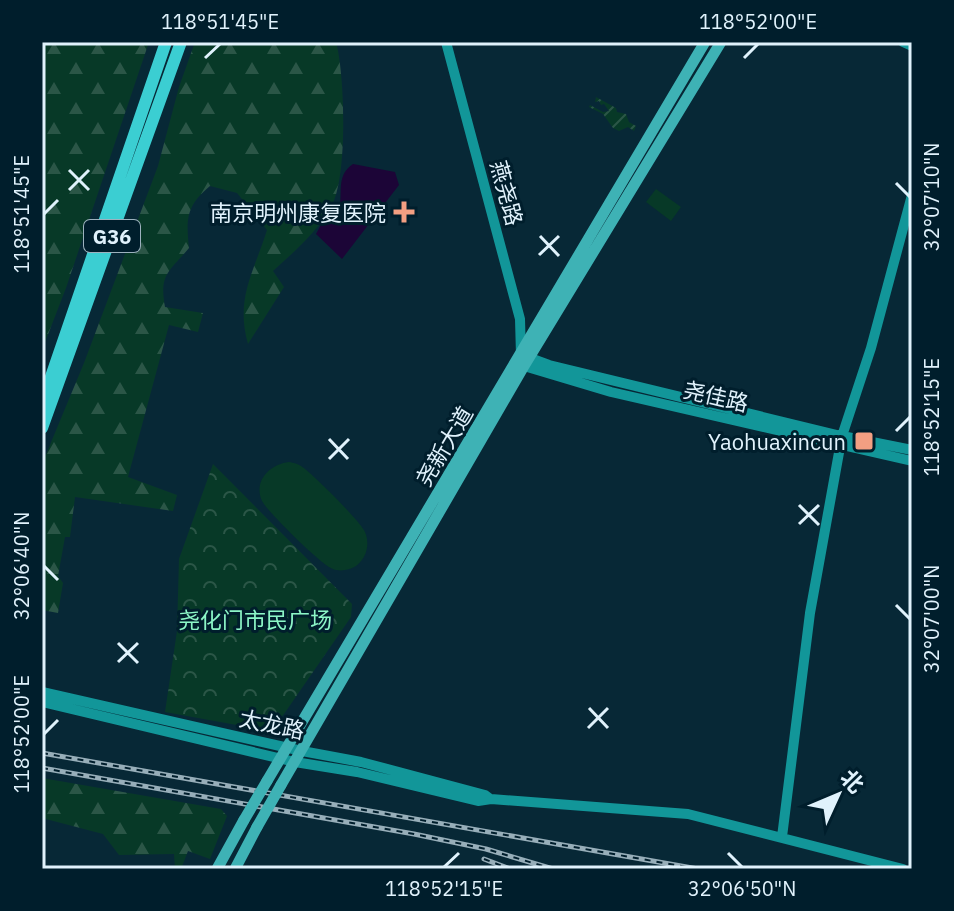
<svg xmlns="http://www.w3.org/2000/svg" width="954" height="911" font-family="'IBM Plex Sans','Noto Sans SC',sans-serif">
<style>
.forest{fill:url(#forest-firs)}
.park{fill:url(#park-crowns)}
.garden{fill:url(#garden-furrows)}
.pitch{fill:#073927}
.water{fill:#1c0537}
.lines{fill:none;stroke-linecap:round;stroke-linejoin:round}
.secondary{stroke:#129699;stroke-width:10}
.primary{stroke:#3eb2b5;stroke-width:11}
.highway{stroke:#3bced2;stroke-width:12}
.rail-casing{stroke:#97aeb9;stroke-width:5}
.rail{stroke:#001e2c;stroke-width:2;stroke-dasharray:6;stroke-linecap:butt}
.primary-bridge{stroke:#3eb2b5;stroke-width:11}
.ticks{fill:none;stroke:#e0f2fc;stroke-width:3}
.poi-dot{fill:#f39f82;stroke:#001e2c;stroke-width:3}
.labels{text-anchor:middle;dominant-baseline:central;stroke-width:6;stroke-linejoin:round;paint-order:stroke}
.shield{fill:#001e2c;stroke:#9db2be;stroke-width:2}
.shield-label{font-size:20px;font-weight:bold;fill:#e0f2fc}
.street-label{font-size:22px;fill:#e0f2fc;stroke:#001e2c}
.poi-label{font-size:22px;fill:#e0f2fc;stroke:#001e2c;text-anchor:end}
.park-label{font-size:22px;fill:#8cf6c7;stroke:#001e2c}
.neatline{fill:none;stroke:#e0f2fc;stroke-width:3}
.ticks-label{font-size:20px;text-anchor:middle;fill:#e0f2fc}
</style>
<defs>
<pattern id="forest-firs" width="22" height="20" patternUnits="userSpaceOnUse" patternTransform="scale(2)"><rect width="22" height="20" fill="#073927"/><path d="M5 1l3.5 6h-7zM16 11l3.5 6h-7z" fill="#2b5647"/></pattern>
<pattern id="park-crowns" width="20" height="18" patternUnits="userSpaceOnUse" patternTransform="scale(2)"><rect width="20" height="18" fill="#073927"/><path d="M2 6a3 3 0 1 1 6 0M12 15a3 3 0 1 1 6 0" fill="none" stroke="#2b5647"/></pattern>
<pattern id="garden-furrows" width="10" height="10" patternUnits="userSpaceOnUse" patternTransform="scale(2)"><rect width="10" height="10" fill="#073927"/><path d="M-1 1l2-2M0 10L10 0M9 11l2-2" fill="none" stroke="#2b5647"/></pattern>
</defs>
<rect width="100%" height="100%" fill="#072836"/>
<path class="forest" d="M42,42H149L66,288L42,350Z
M195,42H336C345,74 348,179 331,207C317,232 294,252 273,271L284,287L248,344C235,298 254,272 267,230L237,193L210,186C186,206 186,219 189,248C169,272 159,274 165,307L203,313L198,332L169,325L128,477L177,495L173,511L75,497L70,537H65L58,576L63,583L58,613L42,610V464L84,363L158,166L179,87Z
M42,778L221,809L227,816L210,859L188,851L181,869H175L174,854L119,855L103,834L42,818Z"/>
<path class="park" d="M213,464L352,604L351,617L284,714L274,726L264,730L165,712L177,631L179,559Z"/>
<path class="garden" d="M596,97L616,108L617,112L626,114L629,122L636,126L634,131L628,127L619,131L613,128L603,114L589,107L590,105L603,112L609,111L604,104L601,105L599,101L595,102Z"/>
<path class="pitch" d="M656,189L681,207L671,221L646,202Z
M289,462C294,463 296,463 301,466C311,472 361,522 365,532C370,544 367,558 356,566C350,570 340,572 333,569C322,566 267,511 262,501C253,481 270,464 289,462Z"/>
<path class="water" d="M353,164L395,172L399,185L342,259L316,234L324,219L340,206C342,189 337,175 353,164Z"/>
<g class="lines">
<path class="secondary" d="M446,42L520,319L521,355L524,366L611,392L912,461
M903,42L912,46
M522,355L549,365L837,435L912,450
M42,692L302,751L361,762L485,795L489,798
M42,702L295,762L357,772L478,801L491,799L688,814L903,869
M782,837L810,613L842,436L871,348L912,195"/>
<path class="primary" d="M267,781L705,42
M281,785L524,366L721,42
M217,869L244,820
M235,869L257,827"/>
<path class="highway" d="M42,403L166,42
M42,428L181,42"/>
<g class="rail-casing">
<path id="rail" d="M42,753L698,869
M42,768L414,834L486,849L553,869
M484,859L510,869"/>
</g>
<use href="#rail" class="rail"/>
<path class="primary-bridge" d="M244,820L267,781
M257,827L281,785"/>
</g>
<path class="ticks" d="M205,58L220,44M744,58L758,44M69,170L89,190M896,183L910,197M69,190L89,170M44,214L58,200M540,236L559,256M539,255L559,236M896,431L910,417M329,439L348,459M329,459L349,439M799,505L819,525M799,524L819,505M44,566L58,580M896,605L910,619M118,643L138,663M118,662L138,643M589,708L608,728M588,728L608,708M44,734L58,720M728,853L742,867M444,867L459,853"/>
<g class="poi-dot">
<path d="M400 200h8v8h8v8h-8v8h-8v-8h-8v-8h8z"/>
<rect x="854" y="431" width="20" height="20" rx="4"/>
</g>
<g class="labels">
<rect class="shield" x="84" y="220" width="56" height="32" rx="6"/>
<g class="shield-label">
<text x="112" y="236">G36</text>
</g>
<g class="street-label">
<text transform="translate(507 193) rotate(75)">燕尧路</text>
<text transform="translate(716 396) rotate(13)">尧佳路</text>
<text transform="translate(444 446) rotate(-59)">尧新大道</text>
<text transform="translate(272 724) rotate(12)">太龙路</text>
</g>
<g class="poi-label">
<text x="386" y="212">南京明州康复医院</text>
<text x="846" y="441">Yaohuaxincun</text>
</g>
<g class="park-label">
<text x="255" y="619">尧化门市民广场</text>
</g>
</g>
<rect width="954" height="911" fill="none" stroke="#001e2c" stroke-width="88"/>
<g transform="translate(838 795) rotate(46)" stroke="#001e2c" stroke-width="6" paint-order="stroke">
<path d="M0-6L14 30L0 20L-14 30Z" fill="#e0f2fc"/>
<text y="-12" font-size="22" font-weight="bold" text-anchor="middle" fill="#e0f2fc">北</text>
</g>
<rect x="44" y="44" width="866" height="823" class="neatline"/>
<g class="ticks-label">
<text x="220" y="29">118°51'45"E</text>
<text x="758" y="29">118°52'00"E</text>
<text transform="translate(932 197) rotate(-90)" y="7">32°07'10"N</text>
<text transform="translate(22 214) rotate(-90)" y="7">118°51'45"E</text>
<text transform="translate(932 417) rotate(-90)" y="7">118°52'15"E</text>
<text transform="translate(22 566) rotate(-90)" y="7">32°06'40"N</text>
<text transform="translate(932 619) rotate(-90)" y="7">32°07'00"N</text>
<text transform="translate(22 734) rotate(-90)" y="7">118°52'00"E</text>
<text x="444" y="896">118°52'15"E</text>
<text x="742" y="896">32°06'50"N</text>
</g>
</svg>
